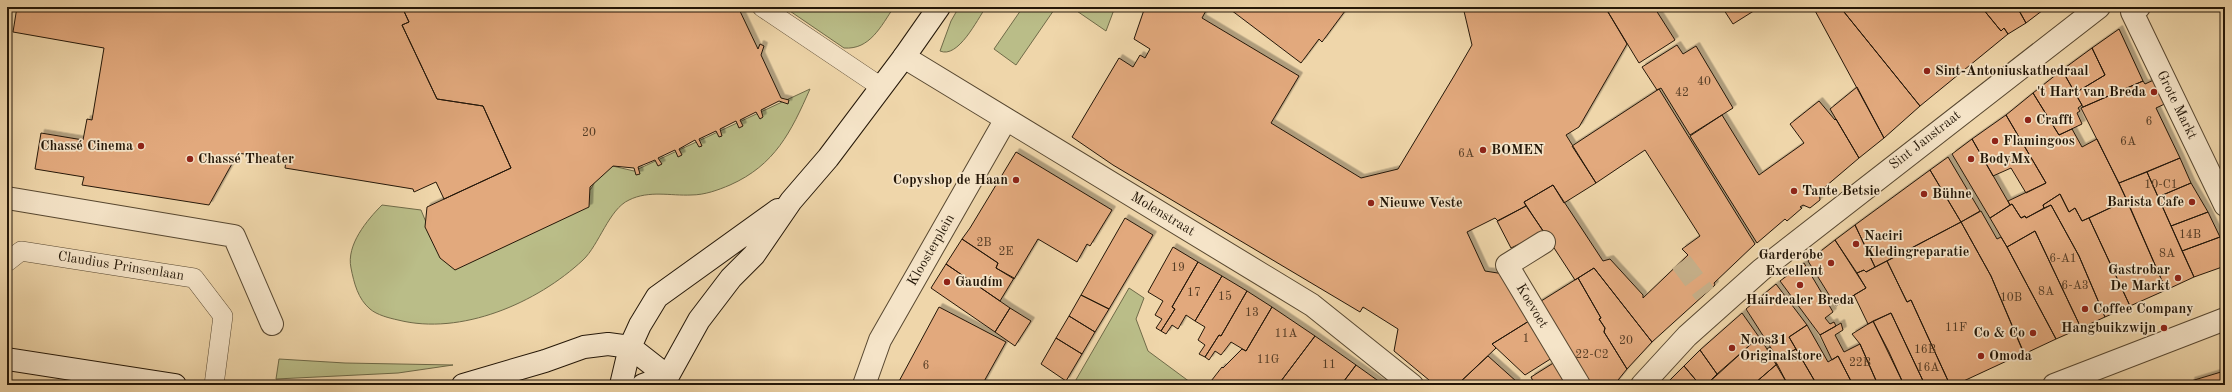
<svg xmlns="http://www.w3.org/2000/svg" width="2232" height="392" font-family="'Old Standard TT',serif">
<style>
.green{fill:#babd88;stroke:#6f6a48}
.building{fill:#e2a97d;stroke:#241708;filter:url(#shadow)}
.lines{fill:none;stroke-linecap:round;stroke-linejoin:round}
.street-tunnel{stroke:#c6b08a;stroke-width:22;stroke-dasharray:22 11;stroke-linecap:butt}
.lane-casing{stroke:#574730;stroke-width:20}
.street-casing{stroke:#574730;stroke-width:24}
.secondary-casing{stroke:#241708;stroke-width:24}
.lane{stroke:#f5e4c8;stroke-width:19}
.street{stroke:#f5e4c8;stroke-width:22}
.secondary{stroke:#f5e4c8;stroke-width:22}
.poi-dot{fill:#8f2418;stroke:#f5e4c8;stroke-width:1.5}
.labels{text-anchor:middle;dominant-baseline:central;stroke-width:3.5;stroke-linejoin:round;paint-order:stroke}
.number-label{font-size:12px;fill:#543c25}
.poi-label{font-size:14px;font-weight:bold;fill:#241708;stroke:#f5e4c8;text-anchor:start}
.street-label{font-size:14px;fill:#241708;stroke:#f5e4c8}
</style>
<defs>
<filter id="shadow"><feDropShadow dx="3.5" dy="-3.5" stdDeviation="0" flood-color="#0004"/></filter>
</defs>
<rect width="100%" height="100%" fill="#efd6aa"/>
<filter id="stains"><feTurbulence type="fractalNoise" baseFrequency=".005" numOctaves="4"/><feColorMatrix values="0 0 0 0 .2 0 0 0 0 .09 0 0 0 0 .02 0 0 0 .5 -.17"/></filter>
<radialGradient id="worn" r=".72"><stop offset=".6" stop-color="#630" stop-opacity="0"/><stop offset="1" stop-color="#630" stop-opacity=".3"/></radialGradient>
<path class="green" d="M784,7H894C881,26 870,50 844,48Z
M959,7H986C977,20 958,59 940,51L951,21Z
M1023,7H1056L1016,65L994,49Z
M1071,7H1115L1106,31Z
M810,89C791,132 775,165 730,185C718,190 705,195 691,195C671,196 649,190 629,200C609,209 599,245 583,260C537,303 461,336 398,320C389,318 377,315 370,309C358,299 354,283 351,268C346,245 367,220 382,205L421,210L435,244L454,253L591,189L604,164L634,171Z
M1129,288L1144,298L1136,319L1148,351L1194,385H1073Z
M279,359L345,363L453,365L398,373L276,379Z"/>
<path class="building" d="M17,7H402L409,22L402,25L437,99L483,106L511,168L444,199L436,182L414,192L413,189L285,168L286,161L238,153L209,205L82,185L84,177L35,169L41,133L83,140L87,119L92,120L104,48L13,32Z
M402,7H738L758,49L760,44L764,46L761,55L781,98L789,100L788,104L779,101L761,110L763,117L760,119L756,112L740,120L743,126L739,128L736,121L720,129L722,136L719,137L716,131L699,139L702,146L699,147L695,140L679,149L682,155L678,157L675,150L658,158L662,164L658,166L655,160L638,167L640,174L636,175L634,168L613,166L590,187L589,207L455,270L440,258L425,227L427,207L511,168L483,106L437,99L402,25L409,22Z
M1145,7H1208L1202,18L1299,76L1271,123L1361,178L1398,169L1454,76L1472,45L1463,7H1605L1627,44L1579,127L1566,135L1596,183L1564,203L1553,185L1524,202L1526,206L1498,221L1495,218L1467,232L1485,271L1504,274L1529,321L1492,344L1496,348L1457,385H1435L1394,351L1398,329L1363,307L1360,312L1113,165L1072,137L1119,58L1133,67L1140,55L1145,58L1150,49L1134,39Z
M1227,7H1348L1322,42L1319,39L1301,63Z
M1605,7H1654L1675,40L1639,63Z
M1722,7H1760L1733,24Z
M1813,7H1840L1920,106L1884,138Z
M1840,7H1986L1983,9L2001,31L2004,28L2008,34L1920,106Z
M1986,7H2017L2026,23L2008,34L2004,28L2001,31L1983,9Z
M2017,7H2047L2026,23Z
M2119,29L2143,81L2083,107L2075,93L2105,75L2092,48Z
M1677,45L1683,54L1696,46L1733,108L1690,135L1661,88L1657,90L1642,67Z
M2092,48L2105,75L2075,93L2062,70Z
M2062,70L2082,105L2078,108L2080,111L2077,113L2082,124L2059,135L2033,93Z
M2158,78L2169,102L2156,108L2180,158L2119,183L2081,108L2143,81L2145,84Z
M1857,87L1884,138L1859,158L1830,109Z
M1659,89L1755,244L1714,283L1715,285L1652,342L1594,268L1575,280L1524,202L1553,185L1603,261L1610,259L1643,295V298L1688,255L1682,249L1700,236L1645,150L1596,183L1572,146Z
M2033,93L2059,135L2072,129L2082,147L2097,139L2127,200L2082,221L2075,208L2069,212L2060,194L2043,205L2044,208L2026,218L2025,216L2021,218L2012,204L2010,205L2008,201L2046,183L2006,115Z
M1819,101L1835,120L1836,119L1859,158L1819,192L1820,200L1810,208L1803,205L1800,207L1802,208L1787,221L1785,219L1757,243L1690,136L1722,115L1759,175L1804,143L1790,124Z
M2006,115L2046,183L2026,193L2011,168L1993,176L1972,139Z
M1972,139L2010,205L1990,218L1952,154Z
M1016,152L1112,210L1090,246L1087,244L1077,262L1038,239L1014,279L996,268L998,263L962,239L970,228Z
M1948,157L1980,211L1961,222L1930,170Z
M2180,158L2191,183L2158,197L2147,172Z
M1930,170L1961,222L1875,267L1855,225Z
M2147,172L2194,277L2166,290L2119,183Z
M2191,183L2208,212L2171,226L2158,197Z
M2060,194L2069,212L2075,208L2082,221L2089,218L2130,306L2105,317L2079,256L2051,205L2044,208L2043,205Z
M2127,200L2166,290L2130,306L2089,218Z
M2012,204L2021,218L2025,216L2026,218L2051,205L2079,256L2105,317L2081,328L2035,231L2007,247L1990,218Z
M1526,206L1544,232L1511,248L1497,221Z
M1981,211L1997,239L2001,237L2007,247L2056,339L2024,354L1991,276L1961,222Z
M2208,212L2220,237L2182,251L2171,226Z
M1125,218L1153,235L1109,309L1081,295Z
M1961,222L1991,276L2024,353L1955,385H1950L1911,300L1907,302L1887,261Z
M1855,225L1875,267L1866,272L1864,270L1857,273L1835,240Z
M2035,231L2081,328L2056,339L2007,247Z
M2220,237L2225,248V266L2194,277L2182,251Z
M962,239L998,263L996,268L1014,278L1000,301L946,264Z
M1835,240L1866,288L1836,306L1808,261Z
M1173,247L1198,262L1172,307L1175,309L1161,331L1156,328L1162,319L1155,315L1163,301L1148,292Z
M1887,261L1907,302L1911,300L1950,385H1925L1891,313L1868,324L1854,295L1866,288L1857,273L1864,270L1866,272Z
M1198,262L1222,276L1195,321L1186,315L1178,329L1172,325L1166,334L1161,331L1175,309L1172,307Z
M1804,263L1833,312L1825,318L1830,324L1834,322L1836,326L1820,335L1780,281Z
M946,264L1010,308L995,332L931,288Z
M1594,268L1652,342L1627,369L1604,332L1605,328L1599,319L1601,318L1578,278Z
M1222,276L1247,291L1221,336L1219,335L1205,357L1199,354L1205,345L1198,340L1205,327L1195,321Z
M1578,278L1601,318L1599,319L1605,328L1604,332L1627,369L1614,385H1586L1538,303Z
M1776,284L1807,325L1789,337L1796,349L1778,359L1746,309Z
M1247,291L1272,307L1246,351L1231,342L1221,355L1215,351L1209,360L1205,357L1219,335L1221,336Z
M1081,295L1109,309L1095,332L1069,316Z
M939,307L1006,342L982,385H897Z
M1272,307L1315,336L1278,385H1208L1222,367L1223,368L1242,349L1246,351Z
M1010,308L1031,321L1015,346L995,332Z
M1742,313L1759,337L1717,374L1700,350Z
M1891,313L1925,385H1904L1873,321Z
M1069,316L1095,332L1082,354L1056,338Z
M1529,321L1552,358L1525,375L1492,344Z
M1873,321L1889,352L1904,385H1878L1860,344L1852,334Z
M1841,323L1843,330L1835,335L1844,352L1860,344L1878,385H1853L1838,356L1832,360L1820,335Z
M1807,325L1828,362L1838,356L1853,385H1817L1789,337Z
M1315,336L1356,365L1341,385H1278Z
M1759,337L1777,364L1755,383L1757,385H1706Z
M1056,338L1082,354L1066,381L1041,364Z
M1770,347L1778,359L1796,349L1817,385H1788L1767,349Z
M1700,350L1717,374L1706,385H1700L1684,366Z
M1488,356L1517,382L1514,385H1457Z
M1555,362L1568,385H1535L1531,377Z
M1777,364L1788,385H1757L1755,383Z
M1356,365L1384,385H1341Z
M1684,366L1700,385H1667L1666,384Z
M2221,372L2225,373V385H2192L2191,381Z"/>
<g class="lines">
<path class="street-tunnel" d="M1681,262L1705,294"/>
<g class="lane-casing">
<path id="lane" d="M762,7L881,87
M7,262L21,251L194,278L223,316L214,385"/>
</g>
<g class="street-casing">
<path id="street" d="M2139,7L2132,12L2225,205
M904,57L1312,305L1412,385
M7,198L234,236L272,324
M1544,242L1507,265L1579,385
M864,385L880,340L1006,119
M1642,385L1687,336L1761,270L2099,7
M2054,385L2225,319"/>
</g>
<g class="secondary-casing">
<path id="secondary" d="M7,359L175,385
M463,385L545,361L584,347L608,344L630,347L667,376
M621,385L630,347L640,325L657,297L778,210
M643,385L667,376
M663,385L699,320L731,278L754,255L791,201L828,158L904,57L939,7"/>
</g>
<use href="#lane" class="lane"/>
<use href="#street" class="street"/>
<use href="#secondary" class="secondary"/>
</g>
<g class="poi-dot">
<circle cx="1927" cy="71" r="4"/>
<circle cx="2154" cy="92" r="4"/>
<circle cx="2028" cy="120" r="4"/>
<circle cx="1995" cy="141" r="4"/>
<circle cx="141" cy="146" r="4"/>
<circle cx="1483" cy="150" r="4"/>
<circle cx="190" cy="159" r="4"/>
<circle cx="1971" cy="159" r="4"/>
<circle cx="1016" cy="180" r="4"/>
<circle cx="1794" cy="191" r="4"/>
<circle cx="1924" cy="194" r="4"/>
<circle cx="2192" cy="202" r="4"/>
<circle cx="1371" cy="203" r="4"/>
<circle cx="1856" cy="244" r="4"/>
<circle cx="1831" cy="263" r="4"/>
<circle cx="2178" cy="278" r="4"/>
<circle cx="947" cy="282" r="4"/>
<circle cx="1800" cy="285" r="4"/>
<circle cx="2085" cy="309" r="4"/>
<circle cx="2164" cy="328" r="4"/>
<circle cx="2033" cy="333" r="4"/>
<circle cx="1732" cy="348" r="4"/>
<circle cx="1981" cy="356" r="4"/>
</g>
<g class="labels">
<g class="number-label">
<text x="1704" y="82">40</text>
<text x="1682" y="93">42</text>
<text x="2149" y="122">6</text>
<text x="589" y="133">20</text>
<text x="2128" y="142">6A</text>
<text x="1466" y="154">6A</text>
<text x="2161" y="185">10-C1</text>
<text x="2190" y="235">14B</text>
<text x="984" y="243">2B</text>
<text x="1006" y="252">2E</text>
<text x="2167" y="254">8A</text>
<text x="2063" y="259">6-A1</text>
<text x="1178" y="268">19</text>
<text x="2075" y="286">6-A3</text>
<text x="2046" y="292">8A</text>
<text x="1194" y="293">17</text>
<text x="1225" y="297">15</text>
<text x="2011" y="298">10B</text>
<text x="1252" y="313">13</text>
<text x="1956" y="328">11F</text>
<text x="1286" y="334">11A</text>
<text x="1526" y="339">1</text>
<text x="1626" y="341">20</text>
<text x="1925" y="350">16B</text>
<text x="1592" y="355">22-C2</text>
<text x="1268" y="360">11G</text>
<text x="1860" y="363">22B</text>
<text x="1329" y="365">11</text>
<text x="926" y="366">6</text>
<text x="1928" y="368">16A</text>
</g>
<g class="poi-label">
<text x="1935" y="71">Sint-Antoniuskathedraal</text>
<text x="2146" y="92" text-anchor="end">'t Hart van Breda</text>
<text x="2036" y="120">Crafft</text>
<text x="2003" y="141">Flamingoos</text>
<text x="133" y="146" text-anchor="end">Chassé Cinema</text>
<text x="1491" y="150">BOMEN</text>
<text x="198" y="159">Chassé Theater</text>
<text x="1979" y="159">BodyMx</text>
<text x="1008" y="180" text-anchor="end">Copyshop de Haan</text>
<text x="1802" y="191">Tante Betsie</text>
<text x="1932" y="194">Bühne</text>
<text x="2184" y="202" text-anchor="end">Barista Cafe</text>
<text x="1379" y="203">Nieuwe Veste</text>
<text x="1864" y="236">Naciri<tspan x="1864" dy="16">Kledingreparatie</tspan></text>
<text x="1823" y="255" text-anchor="end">Garderobe<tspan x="1823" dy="16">Excellent</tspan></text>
<text x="2170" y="270" text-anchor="end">Gastrobar<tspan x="2170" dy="16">De Markt</tspan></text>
<text x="955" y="282">Gaudím</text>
<text x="1800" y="300" text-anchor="middle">Hairdealer Breda</text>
<text x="2093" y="309">Coffee Company</text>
<text x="2156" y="328" text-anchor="end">Hangbuikzwijn</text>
<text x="2025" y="333" text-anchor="end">Co &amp; Co</text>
<text x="1740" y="340">Noos31<tspan x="1740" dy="16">Originalstore</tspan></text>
<text x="1989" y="356">Omoda</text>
</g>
<g class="street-label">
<text transform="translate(2177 105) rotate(64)">Grote Markt</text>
<text transform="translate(1925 140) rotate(-38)">Sint Janstraat</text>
<text transform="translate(1163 214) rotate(31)">Molenstraat</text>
<text transform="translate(931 250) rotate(-60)">Kloosterplein</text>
<text transform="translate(121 266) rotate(9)">Claudius Prinsenlaan</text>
<text transform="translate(1532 306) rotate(59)">Koevoet</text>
</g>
</g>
<rect width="2232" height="392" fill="none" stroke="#efd6aa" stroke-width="24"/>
<rect x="8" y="8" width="2216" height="376" fill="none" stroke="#241708" stroke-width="2"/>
<rect x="12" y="12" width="2208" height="368" fill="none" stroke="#241708"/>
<rect width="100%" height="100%" filter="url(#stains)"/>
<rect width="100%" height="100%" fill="url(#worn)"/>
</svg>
